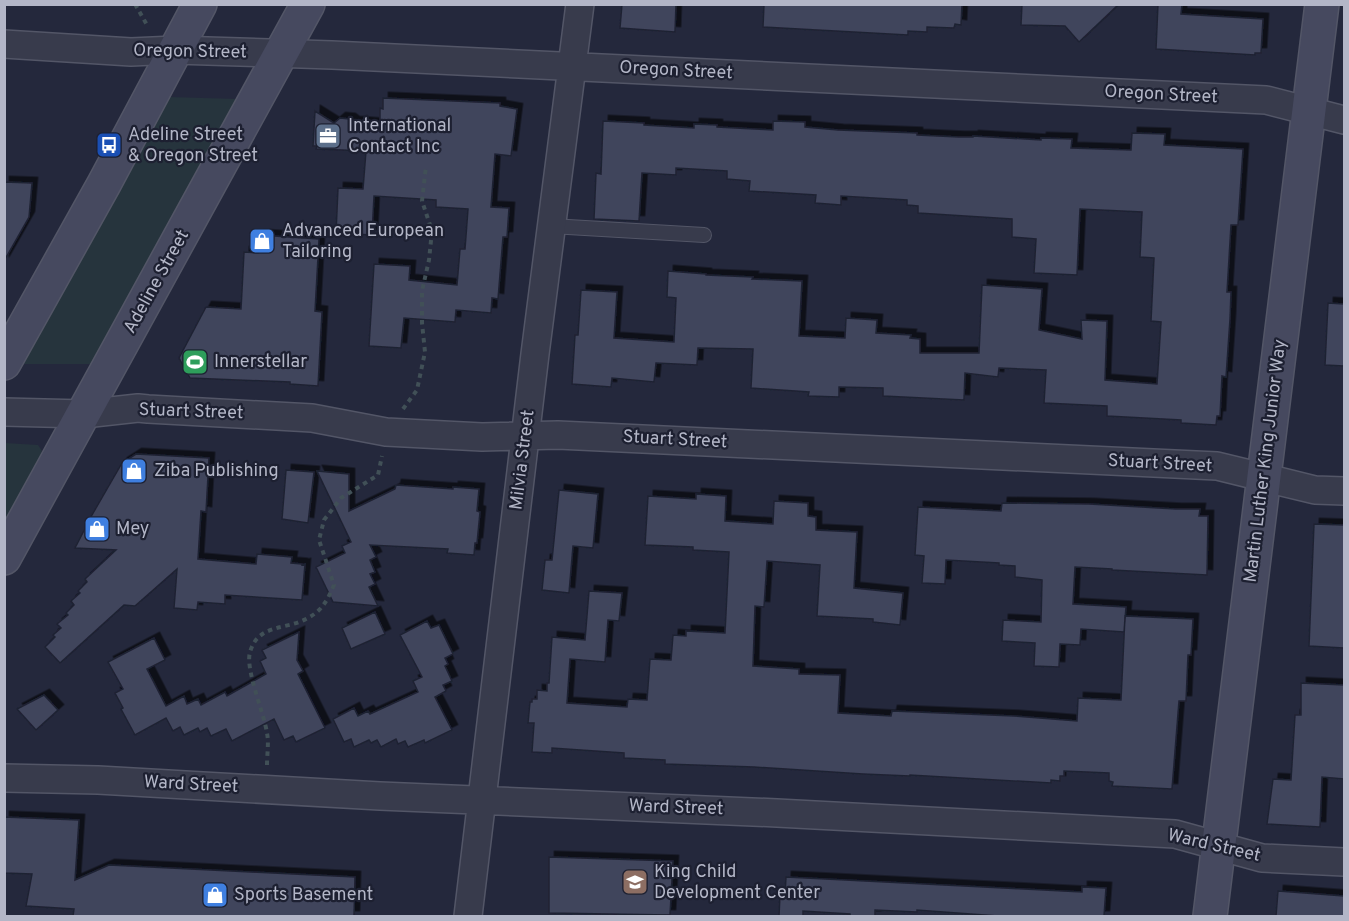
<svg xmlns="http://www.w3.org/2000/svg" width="1349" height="921" font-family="Overpass,sans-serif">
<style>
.green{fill:#26343d}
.building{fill:#40445c;stroke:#1f2233;stroke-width:1.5;filter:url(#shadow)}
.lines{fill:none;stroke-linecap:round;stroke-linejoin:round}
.lane-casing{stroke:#535667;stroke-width:16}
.street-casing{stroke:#535667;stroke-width:30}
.secondary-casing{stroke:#535667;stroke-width:36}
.path{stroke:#415057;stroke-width:4;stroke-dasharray:4.5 4.5;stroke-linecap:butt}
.lane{stroke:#383b4c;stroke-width:14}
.street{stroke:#383b4c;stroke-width:27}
.secondary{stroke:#46495f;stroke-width:33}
.labels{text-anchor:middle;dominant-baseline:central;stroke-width:4.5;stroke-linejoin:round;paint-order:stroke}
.street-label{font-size:18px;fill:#b3b6c7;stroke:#1d2031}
.poi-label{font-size:18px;fill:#b3b6c7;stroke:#1d2031;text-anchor:start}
</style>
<defs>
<filter id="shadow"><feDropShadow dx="5.5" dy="-5.5" stdDeviation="0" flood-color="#0009"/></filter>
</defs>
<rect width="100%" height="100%" fill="#24283c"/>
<path class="green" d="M168,97L238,99L92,364H22Z
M5,443L38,445L42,451L37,465L5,523Z"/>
<path class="building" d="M622,4H676L675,32L620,28Z
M764,4H962L961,25L955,24L954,28L927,27V32L908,31V35L763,27Z
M1022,4H1119L1079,42L1065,26L1021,25Z
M1158,4H1182L1181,14L1263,19L1261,53H1255V55L1156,49Z
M383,98L500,103V106L517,109L511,156L495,154L491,207L509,208L507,237H503L498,299L492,298L491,313L456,310L455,322L404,318L401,348L369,346L374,264L410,266L409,280L457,285L460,249H465L468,209L436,207V200L374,196L372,235L336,233L338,188L363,189L366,151L316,149L317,146H313L315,111L334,123L340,118L350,119L354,122L380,124V108L383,109Z
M603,121L644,123V125L694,128V124L717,125V127L773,130V121L805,122V127L838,130L917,133V135L959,137H973V136L1041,140V138L1072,139L1071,148L1131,150L1132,133L1165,134L1164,145L1243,149L1238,225H1231L1227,292H1231L1230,319L1226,377L1222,376L1220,416H1217L1216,425L1181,423V420L1107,416V406L1044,403L1046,370L999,368L998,377L965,373L964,400L883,396V388L839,387V397L808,396L809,392L751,388L753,349L698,348L697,365L656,363L654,382L612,378L611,387L572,384L575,335H578L581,290L617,292L614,338L674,342L676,298L667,297L668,271L706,274V275L753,277L752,279L802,281L799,336L845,338L846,318L877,320L876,333L911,335L910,338L920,339V353H979L982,285L1042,289L1039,330L1082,339L1081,320L1107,321L1105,380L1157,384L1161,322L1151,321L1154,258L1140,257L1142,212L1080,209L1077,275L1034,273L1036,239L1012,237V219L918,213V206L907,205V200L841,196V205L815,203L816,195L749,191L750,181L727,179V171L676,168V175L642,173L639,221L594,219L596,173L601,174Z
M4,182L32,183L29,217L4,261Z
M259,235L319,239L315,311L322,312L318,386L290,384V382L190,378L179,358L206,307L241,309L244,252L258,253Z
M1328,303L1344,304V366L1325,365Z
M136,454L209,458L206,512L201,511L198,559L256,564L257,554L292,557L291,563L302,564V565L305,564L302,600L225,595V604L198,602L197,610L174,608L177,569L135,606L124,605L60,663L45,647L55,637L53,635L61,628L57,624L68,615L66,613L74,605L71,601L80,593L78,591L87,582L85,579L116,550L75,548L92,515L122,463Z
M286,470L314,472L308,523L282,519Z
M317,471L349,474V511L395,489L396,485L453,489V487L479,489L477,511L480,512L477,543H475L474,555L447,553L448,549L370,545L376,557L370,560L375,572L370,574L375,584L369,587L378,606L333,602L316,567L345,553L342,546L351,542Z
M559,490L598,494L593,548L573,546L569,593L542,590L545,560H552Z
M696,494L726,496L725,521L773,524L774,501L808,503V516L816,517V530L857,532L854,588L903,593L900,625L873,622V619L817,616L820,565L767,561L764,607L755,606L753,666L799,669V674L840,675L838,713L891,716L892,711L1014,716L1077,721L1078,698L1121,700L1125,616L1193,619L1191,655H1188L1186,701H1179L1172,789L1112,786L1113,782L1109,781V773L1064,771V776H1060V781L1051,780V783L910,775V776L863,774L754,767L665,764V760L624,758V753L552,748V753L532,752L534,723H528L530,702H532V699H537V690L547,691V683H549L552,637L585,640L589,591L622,593L619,621L608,620L605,662L570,659L567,703L627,707L628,699L647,700L650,659L671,660L673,635L686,636V631L725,633L729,552L693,550V547L645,545L648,496L696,499Z
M1002,503L1089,504L1176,509H1200L1199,516H1208L1207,575L1112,570V569L1075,567L1073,604L1126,607L1124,632L1081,629L1080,645L1060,644L1059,667L1034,666L1035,643L1002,641L1003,620L1041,622L1042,580L1015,577V566L999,565V563L946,560L945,584L922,583L924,556L915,555L918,507L1001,511Z
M1314,524L1344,525V648L1309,646Z
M375,612L385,634L351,649L342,628Z
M427,621L431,628L439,625L453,654L445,658L448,664L445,666L452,681L443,685L446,691L435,697L452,730L425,743L424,740L408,747L405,741L398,744L396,739L381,747L377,740L371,743L369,740L354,747L351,739L344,742L333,719L354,708L358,716L368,711L370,714L418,692L413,681L422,677L400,635Z
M299,632L297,660L303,671L298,674L325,728L296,742L293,736L284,740L274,719L232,741L226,729L211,736L207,728L200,732L198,728L184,735L180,727L173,731L166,718L135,735L121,709L123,708L115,693L123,689L108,662L154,638L165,660L147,669L166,706L184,696L187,704L198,699L201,705L225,692L227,696L266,674L260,661L266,658L262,650Z
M1301,683L1344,685V779L1322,777L1320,827L1267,824L1273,779L1291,780L1295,715H1301Z
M44,695L58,710L36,730L17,709Z
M4,817L79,820L75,880L109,865L355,877L354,916H73L74,909L26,906L32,874L4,873Z
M549,857L673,861L670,915L549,913Z
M786,877L1082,892V887L1106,888L1104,916H998L917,910V912L875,910V916H850V914L803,911V916H779L780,895H785Z
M1278,891L1344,896V916H1276Z"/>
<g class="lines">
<g class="lane-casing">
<path id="lane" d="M551,226L704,235"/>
</g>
<g class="street-casing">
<path id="street" d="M4,44L131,52L175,50L332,55L1266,100L1344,120
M4,412L84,414L138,408L148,409L312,418L386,432L482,437L558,435L1217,466L1315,490L1344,491
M4,778L98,780L380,796L777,813L1175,834L1262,858L1344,862
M468,916L535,354L580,4"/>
</g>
<g class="secondary-casing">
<path id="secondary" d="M4,363L104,184L200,4
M4,558L308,4
M1210,916L1322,4"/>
</g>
<path class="path" d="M135,4L147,25
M403,409L417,390L425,352L422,323V291L429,260L432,231L422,201L426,166
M267,765C267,754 269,743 267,733C264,713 245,669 250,652C258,624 285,630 306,619C322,611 327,601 334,585L319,540L324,520L341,498L378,475L382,456"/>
<use href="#lane" class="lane"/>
<use href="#street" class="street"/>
<use href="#secondary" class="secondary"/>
</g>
<defs>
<g id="office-square" transform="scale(1.35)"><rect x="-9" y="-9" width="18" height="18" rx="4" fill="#5c6f8a" stroke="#1d2031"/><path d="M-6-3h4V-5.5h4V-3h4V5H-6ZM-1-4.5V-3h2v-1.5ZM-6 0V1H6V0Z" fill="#fff"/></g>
<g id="bus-square" transform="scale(1.35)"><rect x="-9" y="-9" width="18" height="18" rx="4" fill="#1a4fb4" stroke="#1d2031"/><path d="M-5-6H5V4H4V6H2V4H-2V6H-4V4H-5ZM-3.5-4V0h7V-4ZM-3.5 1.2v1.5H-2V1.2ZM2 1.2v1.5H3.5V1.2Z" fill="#fff"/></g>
<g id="shop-square" transform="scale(1.35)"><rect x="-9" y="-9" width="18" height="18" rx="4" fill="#3f7fe0" stroke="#1d2031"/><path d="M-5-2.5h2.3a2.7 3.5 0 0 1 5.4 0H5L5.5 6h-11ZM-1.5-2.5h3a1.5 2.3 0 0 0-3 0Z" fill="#fff"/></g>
<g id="stadium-square" transform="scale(1.35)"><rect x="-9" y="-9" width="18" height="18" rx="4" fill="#2e9e5b" stroke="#1d2031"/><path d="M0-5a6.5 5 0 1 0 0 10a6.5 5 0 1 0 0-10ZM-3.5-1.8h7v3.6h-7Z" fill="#fff"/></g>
<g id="school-square" transform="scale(1.35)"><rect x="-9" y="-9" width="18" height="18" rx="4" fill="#8d6e63" stroke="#1d2031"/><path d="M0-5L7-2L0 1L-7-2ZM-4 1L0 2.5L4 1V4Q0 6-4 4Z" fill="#fff"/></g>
</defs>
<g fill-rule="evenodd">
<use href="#office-square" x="328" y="136"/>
<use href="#bus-square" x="109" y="145"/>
<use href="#shop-square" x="262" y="241"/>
<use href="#stadium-square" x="195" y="362"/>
<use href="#shop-square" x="134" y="471"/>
<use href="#shop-square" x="97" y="529"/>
<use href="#school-square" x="635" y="882"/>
<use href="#shop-square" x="215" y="895"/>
</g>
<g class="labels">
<g class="street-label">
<text transform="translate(190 52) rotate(1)">Oregon Street</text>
<text transform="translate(676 71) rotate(3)">Oregon Street</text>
<text transform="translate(1161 95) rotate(3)">Oregon Street</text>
<text transform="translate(157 282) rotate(-61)">Adeline Street</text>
<text transform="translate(191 412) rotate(2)">Stuart Street</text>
<text transform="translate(675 440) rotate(3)">Stuart Street</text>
<text transform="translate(523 460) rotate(-83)">Milvia Street</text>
<text transform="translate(1266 461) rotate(-83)">Martin Luther King Junior Way</text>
<text transform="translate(1160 464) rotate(3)">Stuart Street</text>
<text transform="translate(191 785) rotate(3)">Ward Street</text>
<text transform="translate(676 808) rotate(2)">Ward Street</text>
<text transform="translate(1214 846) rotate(13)">Ward Street</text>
</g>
<g class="poi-label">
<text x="348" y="126">International<tspan x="348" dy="21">Contact Inc</tspan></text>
<text x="128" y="135">Adeline Street<tspan x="128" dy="21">&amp; Oregon Street</tspan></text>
<text x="282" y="231">Advanced European<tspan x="282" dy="21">Tailoring</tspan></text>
<text x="214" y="362">Innerstellar</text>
<text x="154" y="471">Ziba Publishing</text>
<text x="116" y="529">Mey</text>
<text x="654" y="872">King Child<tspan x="654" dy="21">Development Center</tspan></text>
<text x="234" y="895">Sports Basement</text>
</g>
</g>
<rect width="1349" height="921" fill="none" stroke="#b3b6c7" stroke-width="12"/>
</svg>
